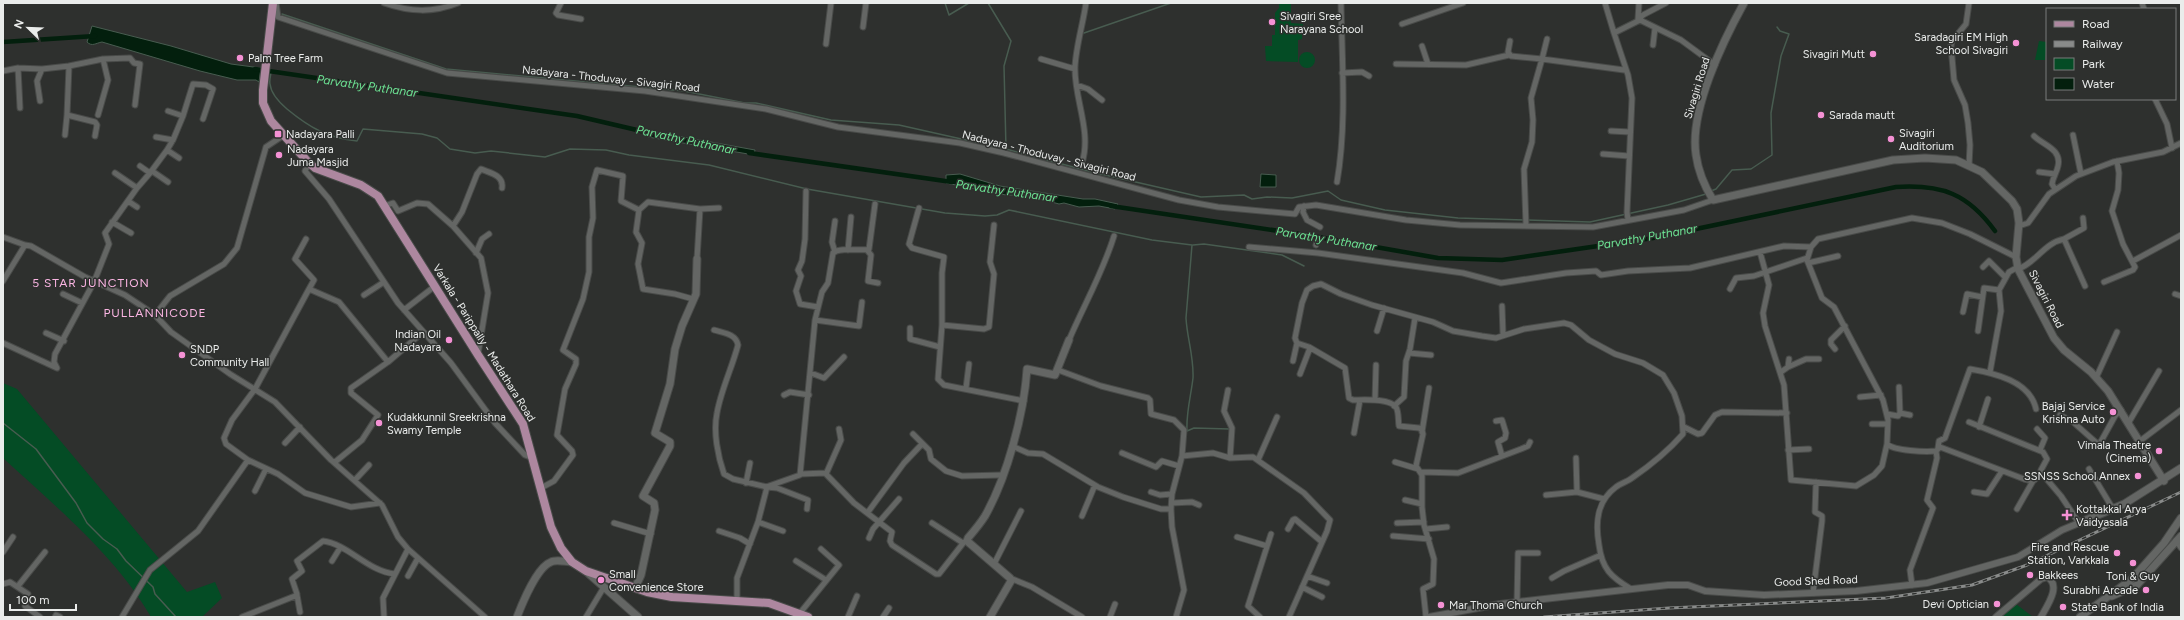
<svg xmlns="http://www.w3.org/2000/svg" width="2184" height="620" font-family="Figtree,sans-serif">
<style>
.green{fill:#044c25}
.water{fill:#031f0d;stroke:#485c50}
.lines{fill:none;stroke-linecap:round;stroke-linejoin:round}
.stream{stroke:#485c50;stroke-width:1.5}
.canal{stroke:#031f0d;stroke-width:4.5}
.minor-casing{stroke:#494b49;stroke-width:7}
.tertiary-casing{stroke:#494b49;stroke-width:8}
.secondary-casing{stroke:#494b49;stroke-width:9}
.primary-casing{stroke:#494b49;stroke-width:10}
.minor{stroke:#646664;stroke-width:5}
.tertiary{stroke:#646664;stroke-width:6}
.secondary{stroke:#646664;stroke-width:7}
.primary{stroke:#ad879f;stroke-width:8}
.rail-casing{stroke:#898b8a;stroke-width:3}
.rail{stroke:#2e302e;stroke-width:1.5;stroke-dasharray:4.5;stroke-linecap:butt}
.poi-dot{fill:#f491d4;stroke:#2e302e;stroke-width:1.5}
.labels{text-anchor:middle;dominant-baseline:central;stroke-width:3;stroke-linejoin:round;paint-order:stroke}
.poi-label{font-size:11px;fill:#eaeceb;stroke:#2e302e;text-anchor:start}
.street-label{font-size:11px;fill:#eaeceb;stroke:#2e302e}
.water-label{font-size:12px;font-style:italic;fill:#6ce393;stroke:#2e302e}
.neighbourhood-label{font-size:12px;letter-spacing:1px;fill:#fbb5e3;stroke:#2e302e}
</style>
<rect width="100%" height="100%" fill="#2e302e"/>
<path class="green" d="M1279,3H1291V23L1303,24L1302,39L1298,40V62L1266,61L1265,46H1272V35H1275V13L1279,8Z
M2039,41L2047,42L2045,60H2035Z
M1299 60a8 8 0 1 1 16 0a8 8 0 1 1-16 0Z
M3,383L17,389L187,592L215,582L222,598L202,617H151C117,557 53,504 3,458Z
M2016,604L2033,617H1999Z"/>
<path class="water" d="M92,26L171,46L231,64L261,68L259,82L256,80H237L200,71L102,42C96,43 92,47 87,42Z
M650,131L755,150L754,155L648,137Z
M960,174L1000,186L1083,199H1095L1118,204L1115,209L1099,206L1079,207L1064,203L1059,204L1026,195H1006L946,183V175Z
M1261,174L1276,175V187H1260Z"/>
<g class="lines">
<path class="stream" d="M945,3L949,15L969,3
M988,3L1011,41L1004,66L1006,149
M282,14L446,69L684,91L745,103H756L831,120L899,125L1006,149L1092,172L1201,197L1244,195L1252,199L1267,197L1292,198L1328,191L1341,200L1385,210L1458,218L1524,220
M1084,33L1171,3
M271,72C271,75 269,80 270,84C271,94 280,103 287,109C310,128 328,138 357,141L363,129L422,134L437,138L450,149L475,153L491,151L545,157L570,149L606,150L629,155L709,165L807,189L945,213L985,216L997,215L1009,210L1152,240L1192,245L1186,318C1187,338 1194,357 1193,378C1191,396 1186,412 1187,431L1194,428L1230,429
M1711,191L1716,189L1732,170L1751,169L1772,155L1771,113L1781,56L1789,34L1780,31L1777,27
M1527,220L1590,222L1668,205L1706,194
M1193,245L1204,244L1282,255L1304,266
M3,423L36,449L76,503L87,523L103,539L117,549L126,561L153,587L155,594L176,617"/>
<path class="canal" d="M3,42L95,36
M255,69L577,116L654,134
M749,153L952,182
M1111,206L1313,236L1438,258L1502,260L1653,238L1896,187C1942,184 1968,194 1995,231"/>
<g class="minor-casing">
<path id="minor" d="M276,3L278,17L447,73L645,91L766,109L838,127L960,143L1004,153L1179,200L1218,207L1295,214L1299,207L1316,205L1406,220L1460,225L1593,227L1684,210L1713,200
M384,3C410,12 433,13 458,3
M561,3L556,13L558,15L581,19
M1605,3L1614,33
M2142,3L2144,9
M1638,19L1639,3
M1638,20L1643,15L1666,3
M1402,24L1463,3
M863,27L866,3
M1547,39L1542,59L1624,70
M1510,41L1508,52L1511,56L1542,59L1531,98L1533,120L1532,142L1524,169L1526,225
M826,44L831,3
M1653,45L1655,28
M1422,46L1428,64
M103,59L130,58L134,63L140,64L135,105
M1041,59L1075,69
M1396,64L1466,65L1509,55
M69,66L103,59L108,80L98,115
M18,68L42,69L37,81L40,101
M42,69L69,66L67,115L95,122L97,125L95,136
M3,71L18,68L20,108
M1342,73L1362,72L1369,76
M1077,85L1088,89L1102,100
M2155,99L2167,124L2172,148
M183,116L193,84L206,85L213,89L203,119
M1611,131L1630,132
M65,135L67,115
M2073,135L2081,174
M2034,136C2043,145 2062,149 2058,166C2057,172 2053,177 2052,184L2055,189
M156,137L173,140
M167,150L173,140L183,116L168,111
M1603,154L1629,156
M309,163L305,171L329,199L398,303L451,363L495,423L525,455L533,458
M1082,163C1092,131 1074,99 1075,67C1076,46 1083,24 1086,3
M1969,166L1970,145L1968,123L1965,105L1954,80L1951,46L1952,41L1966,24L1969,3
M152,171L168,182
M2039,172L2055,174
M115,173L137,188
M150,173L167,150L179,158
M1337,182C1347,124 1342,62 1341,3
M806,191L805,239L802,261L798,270L801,276L796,291L800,304L818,307
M128,201L137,207
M384,206L393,203L398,211L417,203L428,204L453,226L481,258L488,293L478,354
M1304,206L1303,212L1307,220L1320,227
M919,208L909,244L912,248L944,257L942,273V326
M639,210L648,202L700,209
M1628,220L1627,212L1632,98L1628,75L1614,33L1640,20L1681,40L1715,65
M835,221L832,242L835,252
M112,222L131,233
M994,225L990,262L994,274L989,327L984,329L942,325L938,379L944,385L1024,401
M453,226L462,212L477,174L481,169C490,173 504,175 502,188
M2019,226L2028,223L2049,194L2076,176L2113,162L2163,152L2181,143
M3,237L25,245
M306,239L295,259L314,280L309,289
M2064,239L2084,228L2083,218
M1316,245L1317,242
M1249,247L1318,253L1463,273L1501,283L1566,273L1596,271L1601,275L1628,271L1690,268L1784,246L1811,247L1818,239L1912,218L1942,223L1970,234L2016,257
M1811,247L1807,260L1822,298L1834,307L1883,400L1888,420L1887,444C1894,451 1926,452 1936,451L1940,447L2024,479L2033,481L2041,475L2044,476L2061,496L2079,523
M848,250L851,217
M867,250L871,255L868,281L878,283
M1760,252L1769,285L1763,313L1765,326L1784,385L1791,480L1856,486L1874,475L1882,466L1887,444
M476,253L482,239L489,234
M697,259L700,209L719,208
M2133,261L2181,235
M1808,263L1838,256
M1983,267L1989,261L2005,277
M2018,269C2036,263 2044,243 2064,239L2085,286
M3,281L25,245L31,246L85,277L125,295L155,315L171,332L230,374L275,402L331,460L382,505L398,537L408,549L485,617
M2104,282L2133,270L2135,267L2123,244L2112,211L2118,190L2119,173L2117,161
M1730,289L1736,278L1754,276L1807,258
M63,294L82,303
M2175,294L2181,296
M364,295L384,282
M1502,306L1503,334
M404,310L435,286
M1963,312L1967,294L1982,297
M155,315L170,296L224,264L237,248L266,147L284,135
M815,320L859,326L862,302
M910,328V339L940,347
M714,330C724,333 736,334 738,345C732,368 721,390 717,413C713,432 718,457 724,474L733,479L767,487L758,522L737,578V600
M1377,331L1384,308
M1978,331L1984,288L1999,290
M46,333L64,341
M1069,340C1084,305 1103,272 1114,236
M3,343L57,368L54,362L55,354L94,282L109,244L105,233L137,188L150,173L140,166
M1835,349L1831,344V340L1845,326
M1409,353L1431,355
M1293,361L1297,343
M1788,367L1806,359H1819
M1058,370L1101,386L1148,398L1150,400L1151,414L1174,420L1184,430L1182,456L1172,494L1171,509L1172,527L1184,590L1176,617
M1781,372L1788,367L1789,359
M1990,372L2001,311L1999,290L2009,272L2018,267
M811,373L824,378L844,357
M1300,374L1310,348
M2096,378L2117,332
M966,388L969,364
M1228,390L1224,411L1232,428L1230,458
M784,395L790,392L809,395
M1860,397L1881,395
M1375,400L1376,365
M1394,406L1404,397L1406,361L1410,349L1415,318
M1900,413L1910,415
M1887,414L1898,416L1900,413L1899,387
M2060,415L2073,422L2099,445L2115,416L2121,410
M1496,421L1502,420L1506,433L1505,438L1498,442L1502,456
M1969,422L2043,452L2047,459L2041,470V475
M2129,422L2159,371
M1872,424H1887
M1684,427L1698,434L1702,433L1715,415L1722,412L1787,413
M1979,427L1988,399
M2037,429L2045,438L2040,450
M1422,432L1429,388
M1354,433L1360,400
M913,434L929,450L931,459L946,471L962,476L1002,475
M2140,441L2181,410
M285,443L300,427
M1012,446L1028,453L1043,454L1098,487L1123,497L1161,509H1171
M1938,448L1939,441L1945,438L1970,369C1994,373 2030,381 2036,409
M1788,450L1809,449
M1122,453L1156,467L1162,461L1179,466
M1182,456L1213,453L1230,458L1253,457L1304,493L1330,520L1327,531L1289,617
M1576,458L1577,492
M1258,460L1277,417
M335,462L362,440L378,415L351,393V388L388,362L423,332
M1395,462L1418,469
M2089,469L2113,509
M1421,472L1458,473L1521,449L1528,446L1530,442
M801,474L825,473L854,503L892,532L890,541L892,545L936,574H939L964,542L967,541
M826,474L841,440L839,429
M355,480L369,465
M746,483L750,463
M766,487L800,475L815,320L822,292L828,283L833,253C841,246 862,252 869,249L875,204
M767,487L777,488L808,500L807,509
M541,488L554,481L573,455L572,451L557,435L565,389L576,364V359L563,350L583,299L589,272V237L593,218L592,187L597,170L623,176L621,201L639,210L636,232L642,243L638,264L643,289L675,294L693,299
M255,491L266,469
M1151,492L1160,495L1172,494
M1974,492L1987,494L2002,471
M1546,495L1577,492L1604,499
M1405,500L1422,504
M380,503L351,507L305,493L278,474L248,460L226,444L224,438L232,420L255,389L309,289L339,302L388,362
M1172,503L1192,502L1199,505
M2017,509L2033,481
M868,512L904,463L922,444
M1082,516L1095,485
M758,522L783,531
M614,523L651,534
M932,523L963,543
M1397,523L1424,522
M1288,529L1293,520L1295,519L1322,542
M1426,529L1447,527
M719,531L740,538L750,544
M1393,536L1429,539
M1237,537L1267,546
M869,538L873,529L899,499
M2176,540L2181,548
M3,552L13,537
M332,561L340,548
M796,561L826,580
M994,564L1021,511
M408,576L418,558
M1307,576L1327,583
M1010,578L1032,587L1082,617
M1552,578L1564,571L1601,555
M3,584L10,582L28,594L25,606L40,617
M1912,585L1910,570L1933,508L1927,500L1937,458L1936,451
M18,586L45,552
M1302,587L1322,597
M1813,593L1822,521V516L1815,512L1816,482
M297,595L300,612
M1517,602L1518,553H1538
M800,613L839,565L821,549
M55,617L56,615L60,617
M122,617L150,570L198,531L248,460
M242,617L295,596L297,594L292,579L302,571L297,561L323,541C348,544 367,571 395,574
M384,617L383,598L408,549
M586,617L604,587
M848,617L857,596
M883,617L889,608
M1110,617L1115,604
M1260,617L1248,606L1271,534
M1426,617L1423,589L1433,584L1434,559L1424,525L1422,507V475L1416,466L1423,434L1422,430L1419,428L1399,426C1398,421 1399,412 1396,407C1389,398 1363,400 1353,400L1349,398L1345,368L1309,347L1297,343L1295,338L1302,303L1307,290L1313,286L1321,284L1341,294L1372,305L1433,322L1453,331L1482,336L1496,338L1524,329L1564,323L1571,325L1589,340L1615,354L1643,363L1663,375L1674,393L1682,416L1683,434C1668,451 1651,465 1632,478C1627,482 1621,483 1616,487C1597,501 1595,522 1599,545C1602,569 1611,577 1631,589"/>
</g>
<g class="tertiary-casing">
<path id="tertiary" d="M1429,617L1500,604L1668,585H1688L1705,591L1764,595L1856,591L1927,583L2018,557L2062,530L2079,523
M1996,617L2041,579L2047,577C2062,585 2047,606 2041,617"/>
</g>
<g class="secondary-casing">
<path id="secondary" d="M1744,3C1723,41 1689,111 1696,155C1698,170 1705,187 1713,200L1893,160L1925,158L1956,160L1982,172L2012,201L2017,209L2019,223L2016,257L2018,269L2054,338L2064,350L2091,372L2108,391L2164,481
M2079,523L2124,504L2181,468
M588,573L638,617
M635,588L641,575L655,510L654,503L643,496L670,446V442L655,433L670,384L675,349L682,326L696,294L697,259
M2112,596L2137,585L2181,536
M517,617C522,604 537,567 551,562C556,559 566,562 572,562
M990,617L1011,581L1010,578L967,541L968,538C974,531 980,524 985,516C1007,477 1024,414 1027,369L1055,375L1069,340
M2080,617L2132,579L2164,543L2181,518"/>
</g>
<g class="primary-casing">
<path id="primary" d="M273,3L263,90V103L271,121L309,163L315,168L361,185L378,196L478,355L523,424L551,527L561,548L572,562L586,571L647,592L672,597L769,603L808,617"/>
</g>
<use href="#minor" class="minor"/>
<use href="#tertiary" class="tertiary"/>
<use href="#secondary" class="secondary"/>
<use href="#primary" class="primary"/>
<g class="rail-casing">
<path id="rail" d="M1544,617L1669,608L1886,598L1972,585L2027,565L2181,492"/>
</g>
<use href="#rail" class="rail"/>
</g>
<g class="poi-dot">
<circle cx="1272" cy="22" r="4"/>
<circle cx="2016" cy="43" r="4"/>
<circle cx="1873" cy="54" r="4"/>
<circle cx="240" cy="58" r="4"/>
<circle cx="1821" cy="115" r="4"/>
<rect x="274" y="130" width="8" height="8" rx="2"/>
<circle cx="1891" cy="139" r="4"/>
<circle cx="279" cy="155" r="4"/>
<circle cx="449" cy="340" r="4"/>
<circle cx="182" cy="355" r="4"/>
<circle cx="2113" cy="412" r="4"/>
<circle cx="379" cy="423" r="4"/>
<circle cx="2159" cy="451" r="4"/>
<circle cx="2138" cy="476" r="4"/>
<path d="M2065 509h4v4h4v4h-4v4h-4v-4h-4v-4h4z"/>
<circle cx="2117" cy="553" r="4"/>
<circle cx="2133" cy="563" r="4"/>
<circle cx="2030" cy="575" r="4"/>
<circle cx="601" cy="580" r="4"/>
<circle cx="2146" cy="590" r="4"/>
<circle cx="1997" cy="604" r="4"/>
<circle cx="1441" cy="605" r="4"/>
<circle cx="2063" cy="607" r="4"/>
</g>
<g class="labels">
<g class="poi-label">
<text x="1280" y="16">Sivagiri Sree<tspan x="1280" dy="13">Narayana School</tspan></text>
<text x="2008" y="37" text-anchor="end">Saradagiri EM High<tspan x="2008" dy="13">School Sivagiri</tspan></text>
<text x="1865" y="54" text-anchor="end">Sivagiri Mutt</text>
<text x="248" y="58">Palm Tree Farm</text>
<text x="1829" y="115">Sarada mautt</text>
<text x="1899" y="133">Sivagiri<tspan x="1899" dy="13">Auditorium</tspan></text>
<text x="286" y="134">Nadayara Palli</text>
<text x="287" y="149">Nadayara<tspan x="287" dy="13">Juma Masjid</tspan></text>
<text x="441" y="334" text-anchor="end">Indian Oil<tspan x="441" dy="13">Nadayara</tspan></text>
<text x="190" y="349">SNDP<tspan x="190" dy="13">Community Hall</tspan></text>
<text x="2105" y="406" text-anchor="end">Bajaj Service<tspan x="2105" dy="13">Krishna Auto</tspan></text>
<text x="387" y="417">Kudakkunnil Sreekrishna<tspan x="387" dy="13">Swamy Temple</tspan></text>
<text x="2151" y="445" text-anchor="end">Vimala Theatre<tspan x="2151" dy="13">(Cinema)</tspan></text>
<text x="2130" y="476" text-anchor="end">SSNSS School Annex</text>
<text x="2076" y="509">Kottakkal Arya<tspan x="2076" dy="13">Vaidyasala</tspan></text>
<text x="2109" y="547" text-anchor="end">Fire and Rescue<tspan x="2109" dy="13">Station, Varkkala</tspan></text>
<text x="609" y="574">Small<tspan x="609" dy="13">Convenience Store</tspan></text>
<text x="2038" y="575">Bakkees</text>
<text x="2133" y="576" text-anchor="middle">Toni &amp; Guy</text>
<text x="2138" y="590" text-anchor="end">Surabhi Arcade</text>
<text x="1989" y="604" text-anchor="end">Devi Optician</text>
<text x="1449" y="605">Mar Thoma Church</text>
<text x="2071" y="607">State Bank of India</text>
</g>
<g class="street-label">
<text transform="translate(611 79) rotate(6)">Nadayara - Thoduvay - Sivagiri Road</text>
<text transform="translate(1697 88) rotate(-73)">Sivagiri Road</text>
<text transform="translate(1049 156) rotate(14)">Nadayara - Thoduvay - Sivagiri Road</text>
<text transform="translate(2046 299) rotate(63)">Sivagiri Road</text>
<text transform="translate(484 343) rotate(58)">Varkala - Parippally - Madathara Road</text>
<text transform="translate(1816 581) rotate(-2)">Good Shed Road</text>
</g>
<g class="water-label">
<text transform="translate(367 86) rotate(8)">Parvathy Puthanar</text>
<text transform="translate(686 140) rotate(12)">Parvathy Puthanar</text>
<text transform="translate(1006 191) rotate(8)">Parvathy Puthanar</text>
<text transform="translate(1647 237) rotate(-10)">Parvathy Puthanar</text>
<text transform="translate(1326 239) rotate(9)">Parvathy Puthanar</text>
</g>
<g class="neighbourhood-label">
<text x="91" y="283">5 STAR JUNCTION</text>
<text x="155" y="313">PULLANNICODE</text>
</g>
</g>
<rect width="2184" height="620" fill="none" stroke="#eaeceb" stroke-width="8"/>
<rect x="2046" y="8" width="130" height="92" fill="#2e302e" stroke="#797b7a"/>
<rect x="2054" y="21" width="20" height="6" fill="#ad879f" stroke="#797b7a"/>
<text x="2082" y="28" font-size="12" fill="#eaeceb">Road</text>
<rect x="2054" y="41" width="20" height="6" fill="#898b8a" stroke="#797b7a"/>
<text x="2082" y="48" font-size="12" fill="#eaeceb">Railway</text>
<rect x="2054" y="58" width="20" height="12" fill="#044c25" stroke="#797b7a"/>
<text x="2082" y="68" font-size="12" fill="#eaeceb">Park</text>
<rect x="2054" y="78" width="20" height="12" fill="#031f0d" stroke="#797b7a"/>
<text x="2082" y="88" font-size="12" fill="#eaeceb">Water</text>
<g transform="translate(28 28) rotate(293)" stroke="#2e302e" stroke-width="3" paint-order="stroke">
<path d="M0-3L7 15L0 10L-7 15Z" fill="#eaeceb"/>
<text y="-6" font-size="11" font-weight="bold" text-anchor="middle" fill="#eaeceb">N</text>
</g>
<path d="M10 604v6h66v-6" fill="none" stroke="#eaeceb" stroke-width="2"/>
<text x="16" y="604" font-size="12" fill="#eaeceb" stroke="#2e302e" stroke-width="3" paint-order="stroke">100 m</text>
</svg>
